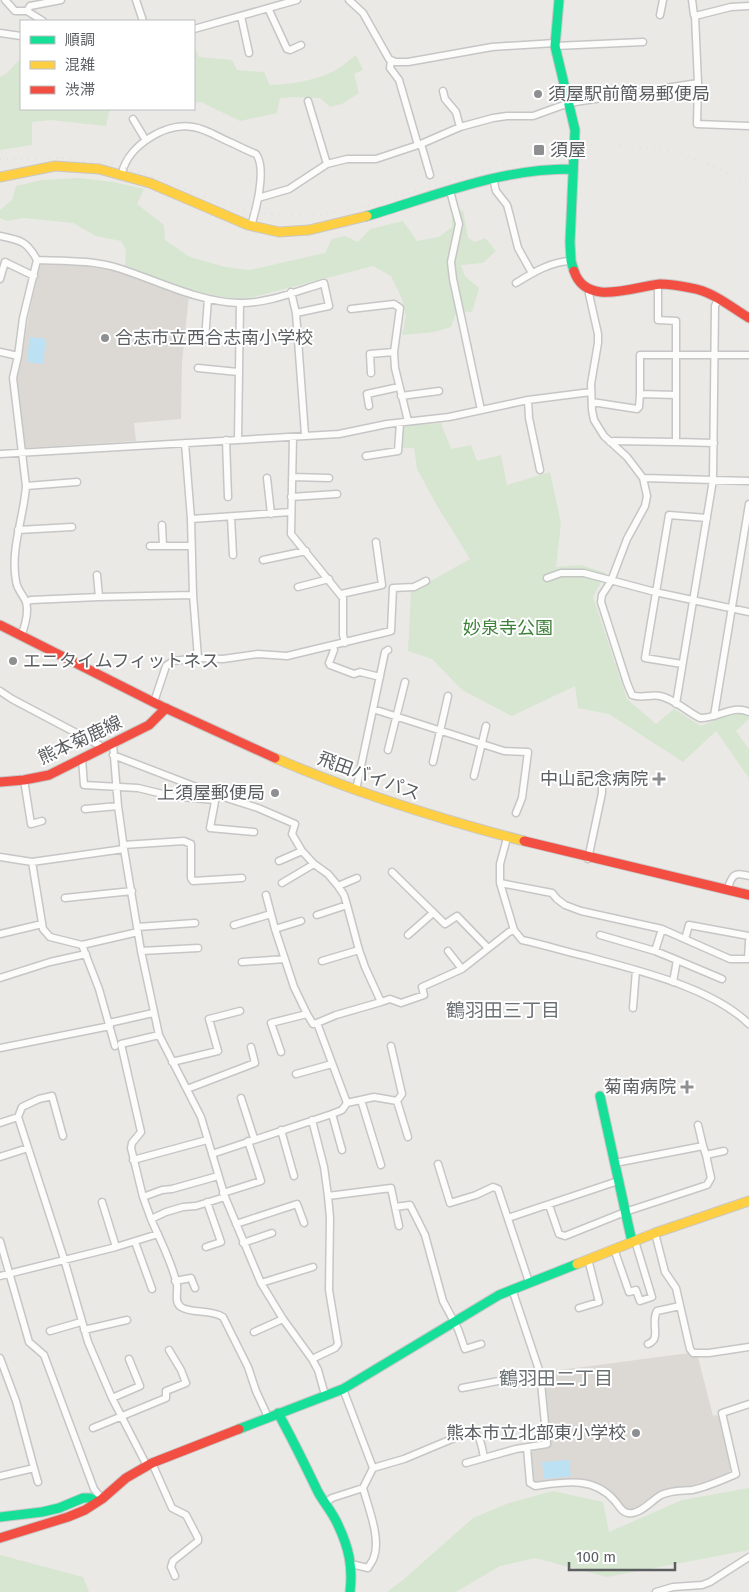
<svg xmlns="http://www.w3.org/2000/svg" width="749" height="1592" font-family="'Fira Sans','Noto Sans JP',sans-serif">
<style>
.education{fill:#dcd9d5}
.green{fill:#d6e6d1}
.water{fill:#bbe1f3}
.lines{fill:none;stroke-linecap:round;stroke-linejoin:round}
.street-casing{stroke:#c6c6c6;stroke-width:9}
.fast-casing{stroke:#c7c7c7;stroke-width:11}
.slow-casing{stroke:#c7c7c7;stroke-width:11}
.jam-casing{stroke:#c7c7c7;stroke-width:11}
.street{stroke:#fcfcfb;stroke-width:6}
.fast{stroke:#16e098;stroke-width:9}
.slow{stroke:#ffcf43;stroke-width:9}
.jam{stroke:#f24e42;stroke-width:9}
.rail{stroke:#e2e1e1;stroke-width:2;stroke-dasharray:1 6;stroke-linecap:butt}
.poi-dot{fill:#8d8f90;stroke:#fff;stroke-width:2}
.labels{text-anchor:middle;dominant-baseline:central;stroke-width:4;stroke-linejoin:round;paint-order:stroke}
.poi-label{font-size:18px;fill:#5b5f62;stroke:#fff;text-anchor:start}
.park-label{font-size:18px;fill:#3e823a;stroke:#fff}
.street-label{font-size:18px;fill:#5b5f62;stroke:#fff}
.neighbourhood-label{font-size:19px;fill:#6c7174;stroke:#fff}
</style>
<rect width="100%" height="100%" fill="#ebe9e5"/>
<path class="education" d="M46,262L82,264L120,270L189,295L182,362L181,419L134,423L136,441L26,448L16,378L22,356L28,319L40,265Z
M689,1353L692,1357H698L713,1416L717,1415L721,1420L731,1467L729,1474L691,1487L674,1488L661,1492L636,1510L628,1511L623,1508L607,1491L595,1482L580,1479L535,1484L532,1481L530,1454L532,1450L549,1446L543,1383L545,1372Z"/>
<path class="green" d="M194,50H196L199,57L232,60L237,70L264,72L270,85C291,84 315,81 334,71C342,67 349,60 356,55L363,70L354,74L359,93L342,104L330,107L320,98L294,97L280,98L277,113L240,121L201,102L194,103Z
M19,60L21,62V109H110L106,126L50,120L32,122V145L0,150V77L6,74Z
M79,178L113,182L144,189L137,204L164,225L165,240L190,257L225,267L249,270L325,253L332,239L345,236L358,242L370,229L403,221L417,241L439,237L452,227V214L463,210L468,238L475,242L485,238L496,251L483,263L461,265L465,276L479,288L472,312L457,311L451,327L434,332L402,335L406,316L402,299L391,276L373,266L245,299L220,297L179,287L125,268L126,250L121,241L96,236L73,223L24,218L7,221L0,218V210L12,200L16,186L42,180Z
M441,423L451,449L471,445L477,461L501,455L507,485L550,472L561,523L556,567L581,565L606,573L593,597L627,699L656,724L674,709L701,726L737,712L749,717V719L736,731L749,749V778L716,731L683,762L609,714L578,708L575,686L512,716L462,690L432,659L408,651L411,592L424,587L431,581L470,559L436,504L417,469L414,448H402L403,426Z
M749,1488V1550L607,1577L535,1558L500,1566L456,1592H387L403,1580L473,1518L509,1503L553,1491L603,1502L609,1532L682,1500Z
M0,1555L83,1577L89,1592H0Z"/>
<path class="water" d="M30,337L46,339L43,364L27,362Z
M569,1460L571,1476L544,1479L542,1462Z"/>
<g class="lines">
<g class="street-casing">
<path id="street" d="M5,0L15,11H27L43,21
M136,0L143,21
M349,0L363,13L389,59L395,62H408L492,47L555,43
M692,0L694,15L695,16L698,83L697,124L749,126
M268,8L287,49L290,50L301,45
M27,11L30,6L61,0
M660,15L663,0
M241,16L249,53
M695,16L731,7L749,6
M194,29L297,0
M0,33L21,36
M555,46L643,42
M391,60L390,68L399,80L418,145
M443,91L445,99L456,112L460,127
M308,101L327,164
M133,119L145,139
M421,144L430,175
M122,173C128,146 165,122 193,127C207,129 219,138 232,143C240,147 248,151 256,154C267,168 256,210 251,226
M493,178L496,191L507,205L509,212L518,248L532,273
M450,191L459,224L451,262L453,279L481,410
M258,198L289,189L327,164L347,159H376L421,144L460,127L493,118L507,116H533L569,103L698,83
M0,236C20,240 27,241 37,260L23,318L18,356L13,378L26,486L77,482
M37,260C65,261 94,260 121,269C158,281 199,302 238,303C267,304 297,291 324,283L329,306L296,313
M0,279L5,262L34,276
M516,283C532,273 552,261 571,261
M658,285V320L676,321V355H749
M590,290L589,294L598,334V343L591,384L592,410L594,420L604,436L627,457L643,478L647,496L645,506L627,539L611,581L602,595L601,602L627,683L632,695C641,699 651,694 660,696C675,699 687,712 700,718C717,719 733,704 749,712
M291,292L296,313L305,435
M208,299L205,339L239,340
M351,309L394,304L400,308L394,352L395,368L408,421
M0,352L18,356
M198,368L238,372
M371,373L370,354L394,352
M640,394V355H676V442L714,443
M401,396L439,391
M528,400L529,418L540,470
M592,402L637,409L639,407L640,394L676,395
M369,406L367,394L399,387
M293,437L291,534L343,598V635L345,643
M238,439L240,303
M226,440L228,497
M610,442L614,441L676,442
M185,443L191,519L193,595L198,658
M0,454L339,434L387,424L449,417L528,400L591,392
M366,456L398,451L400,423
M292,477L329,478
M267,478L271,514
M643,478L749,481
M291,497L337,494
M231,517L233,555
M191,519L291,512
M162,525L163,546
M18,530L72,527
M150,546H191
M263,560L306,551
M547,578L561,573H584L655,592L749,612
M298,587L329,579
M341,594L382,585L376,542
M99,597L193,595
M26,602L31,600L99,597L97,575
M21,636C25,626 29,613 26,602C23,594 17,590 16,581C10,549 24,517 26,486
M333,646L334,650L329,663L330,665L354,674L360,672L380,677
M682,664L645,658L669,515L707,518
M0,691L12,699L99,745L102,749
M154,702L166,666L173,661L198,658L223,659L258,654L287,656L391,631L393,588L414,587L426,581
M676,704L713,480L715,306L718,299
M373,709L504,751L528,752L522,798L516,813
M714,716L749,504
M113,744L118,806L124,849L141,951L159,1035L201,1117L225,1197L261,1283L283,1319L312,1359L318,1370L325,1395
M388,750L405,682
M113,755L217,795L258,808L295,824L292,834L302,851L314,864L282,883
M82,759L84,785L138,788L171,796L215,800
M433,762L448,696
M474,776L486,726
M24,780L31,824L42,821
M356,790L385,652L388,650
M216,796L210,828L254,832
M85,809L118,806
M507,838L500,864V883L514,930L522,940C545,945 567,952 589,957C639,971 711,987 749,1024
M123,845L184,841L191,844V878L193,881L242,878
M0,857L32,862L124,849
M588,859L602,793V784
M279,861L302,851
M32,862L43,929L50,937L82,945L99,989L115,1046
M314,864L328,874L338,886L357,878
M392,872L445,924L457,916L488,948
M500,883L552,893L557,899L565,905L581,911L662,929L730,959H749
M727,890C732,876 733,871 749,876
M266,895L275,929L301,921
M65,898L132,891
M317,915L347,905L344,895L338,886
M234,925L271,914
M137,927L195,923
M275,929L294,987L307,1014
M0,934L42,924
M408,935L433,913
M600,935L655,951L677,960
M685,939L689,925L749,936
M82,945L138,932
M141,951L198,948
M655,951L662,929
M748,959L749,941
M322,961L359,950L347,905
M242,962L285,959
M462,969L509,932L514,930
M0,978L50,962L86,954
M673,982L677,960L722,979
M381,1002L390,999L401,1003L424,995L422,987L462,969L448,951
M633,1008L636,970
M109,1023L153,1013
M317,1023L336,1015L381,1002L365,967L359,950
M391,1046L402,1094L397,1101
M0,1048L110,1026
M172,1062L218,1051L209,1019L240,1011
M296,1074L332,1064
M187,1089L255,1063L251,1047
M241,1098L254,1138
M361,1100L381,1165
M347,1103L374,1097L397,1101L408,1137
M332,1114L342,1150
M312,1120L324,1167L328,1196L330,1218L329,1290L338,1344L335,1348L312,1359
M0,1123L18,1117
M281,1130L294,1176
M63,1136L52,1096L39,1099L22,1107L18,1117L64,1259L88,1342L112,1398L147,1466
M703,1146L706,1155L724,1151
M212,1154L332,1114L342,1110L347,1103L317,1023L313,1024L307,1014L271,1023L281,1052
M0,1157L28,1148
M133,1160L207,1140
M615,1163L703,1146L698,1125
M438,1164L450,1203L476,1195L493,1187L498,1189L529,1282
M223,1193L261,1181L248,1141
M328,1196L391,1188L399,1226
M143,1197L162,1190L172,1189L218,1176
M225,1197L196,1206L183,1207L166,1212L151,1219C160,1240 172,1262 177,1285C178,1292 174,1302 181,1307C192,1314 210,1309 223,1317L248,1367L256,1391L268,1417
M102,1202L116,1247
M549,1205L559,1234L565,1236L625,1212L707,1185L711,1178L706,1155
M395,1207L410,1205L425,1235L443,1301L458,1329L465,1349L481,1344
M508,1218L618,1181
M151,1219L143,1197L131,1148L132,1143L141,1132L121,1044L159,1035
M236,1224L297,1204L304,1223
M655,1233L665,1272L676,1288L690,1349L693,1353H709L749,1347
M0,1241L29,1342L44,1355L94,1489L102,1499
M135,1242L152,1289
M243,1243L272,1233
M206,1247L221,1242L207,1202
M614,1249L629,1292L636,1290L640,1301L652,1297L635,1241
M0,1276L116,1247L158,1234
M175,1281L191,1278L195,1288
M261,1283L313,1267
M579,1308L599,1302L588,1259
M84,1330L127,1320
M50,1331L81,1322
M254,1332L283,1319
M648,1344C662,1339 650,1324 657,1311L680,1306
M0,1358L16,1401L34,1468
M462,1388L540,1373
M343,1389L373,1468
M112,1398L140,1386L129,1359
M93,1428L166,1398V1391L186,1383L181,1370L169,1350
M527,1448L530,1483L535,1486C564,1482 593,1476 614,1500C619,1505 621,1512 628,1513C640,1515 652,1500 661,1495C672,1490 681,1491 692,1490C707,1487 722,1480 736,1474L722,1413L749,1404
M152,1463L172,1508L186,1515L198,1538V1541L173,1561L171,1567L175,1576
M466,1463L516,1449L547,1444L540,1373L512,1289
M0,1476L34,1468L38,1482
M363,1488L373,1468L404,1459L471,1431C481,1434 482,1448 484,1458
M325,1503L332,1498L363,1488C368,1507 381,1538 374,1557C373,1561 370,1564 368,1568L351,1564
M656,1592L673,1587L702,1585L710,1582L749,1557"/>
</g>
<g class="fast-casing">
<path id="fast" d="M559,0L555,46L575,130L570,242L571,261L574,271
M367,216C435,196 501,168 573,169
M600,1096L632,1242
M278,1413C293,1440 305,1465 318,1492C324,1503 333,1513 338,1525C349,1548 353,1567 350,1592
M239,1429L343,1389L499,1295L577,1264
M0,1517L42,1512L59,1508L83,1498H90L97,1502"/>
</g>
<g class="slow-casing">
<path id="slow" d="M0,177L55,166L99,169L150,183L248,225L279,232L309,230L367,216
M275,758C356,793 439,819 524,841
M577,1264L655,1233L749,1201"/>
</g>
<g class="jam-casing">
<path id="jam" d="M574,271C586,307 632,287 660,284C670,284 681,286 691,288C712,291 731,307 749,318
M0,625L161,706L275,758
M0,782L24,780L49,775L149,725L166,708
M524,841L749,895
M0,1538L68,1517L85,1510L102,1499L126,1478L152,1463L239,1429"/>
</g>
<use href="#street" class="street"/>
<use href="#fast" class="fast"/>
<use href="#slow" class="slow"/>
<use href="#jam" class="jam"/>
<path class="rail" d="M0,159L62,158L109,163L158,178L222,204L255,212L284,215H319L366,206L530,156L575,146L607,144L651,148L682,154L717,168L749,184"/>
</g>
<g class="poi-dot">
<circle cx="538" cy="94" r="5"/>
<rect x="533" y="144" width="12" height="12" rx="2.5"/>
<circle cx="105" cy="338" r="5"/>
<circle cx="13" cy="661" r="5"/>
<path d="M656.5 771.5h5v5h5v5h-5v5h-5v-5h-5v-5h5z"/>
<circle cx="275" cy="793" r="5"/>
<path d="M684.5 1079.5h5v5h5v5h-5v5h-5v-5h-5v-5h5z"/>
<circle cx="636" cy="1433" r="5"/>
</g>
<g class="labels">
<g class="poi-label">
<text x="548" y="94">須屋駅前簡易郵便局</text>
<text x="550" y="150">須屋</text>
<text x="115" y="338">合志市立西合志南小学校</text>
<text x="23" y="661">エニタイムフィットネス</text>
<text x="648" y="779" text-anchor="end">中山記念病院</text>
<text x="265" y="793" text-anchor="end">上須屋郵便局</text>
<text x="676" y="1087" text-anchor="end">菊南病院</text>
<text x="626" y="1433" text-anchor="end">熊本市立北部東小学校</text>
</g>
<g class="park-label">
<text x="508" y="628">妙泉寺公園</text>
</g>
<g class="street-label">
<text transform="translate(80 740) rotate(-25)">熊本菊鹿線</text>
<text transform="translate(369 776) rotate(20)">飛田バイパス</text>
</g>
<g class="neighbourhood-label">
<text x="503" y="1010">鶴羽田三丁目</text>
<text x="556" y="1378">鶴羽田二丁目</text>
</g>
</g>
<rect x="20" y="20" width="175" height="90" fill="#ffffff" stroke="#bdbfc0"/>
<rect x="30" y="36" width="25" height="8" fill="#16e098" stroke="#bdbfc0"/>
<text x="65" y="45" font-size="15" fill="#5b5f62">順調</text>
<rect x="30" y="61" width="25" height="8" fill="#ffcf43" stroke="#bdbfc0"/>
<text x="65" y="70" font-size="15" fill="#5b5f62">混雑</text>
<rect x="30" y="86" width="25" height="8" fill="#f24e42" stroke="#bdbfc0"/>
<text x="65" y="95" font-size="15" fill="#5b5f62">渋滞</text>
<path d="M569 1562v8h106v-8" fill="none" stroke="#5b5f62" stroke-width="2.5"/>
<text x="576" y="1562" font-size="15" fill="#5b5f62" stroke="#ffffff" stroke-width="4" paint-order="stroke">100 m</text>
</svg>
